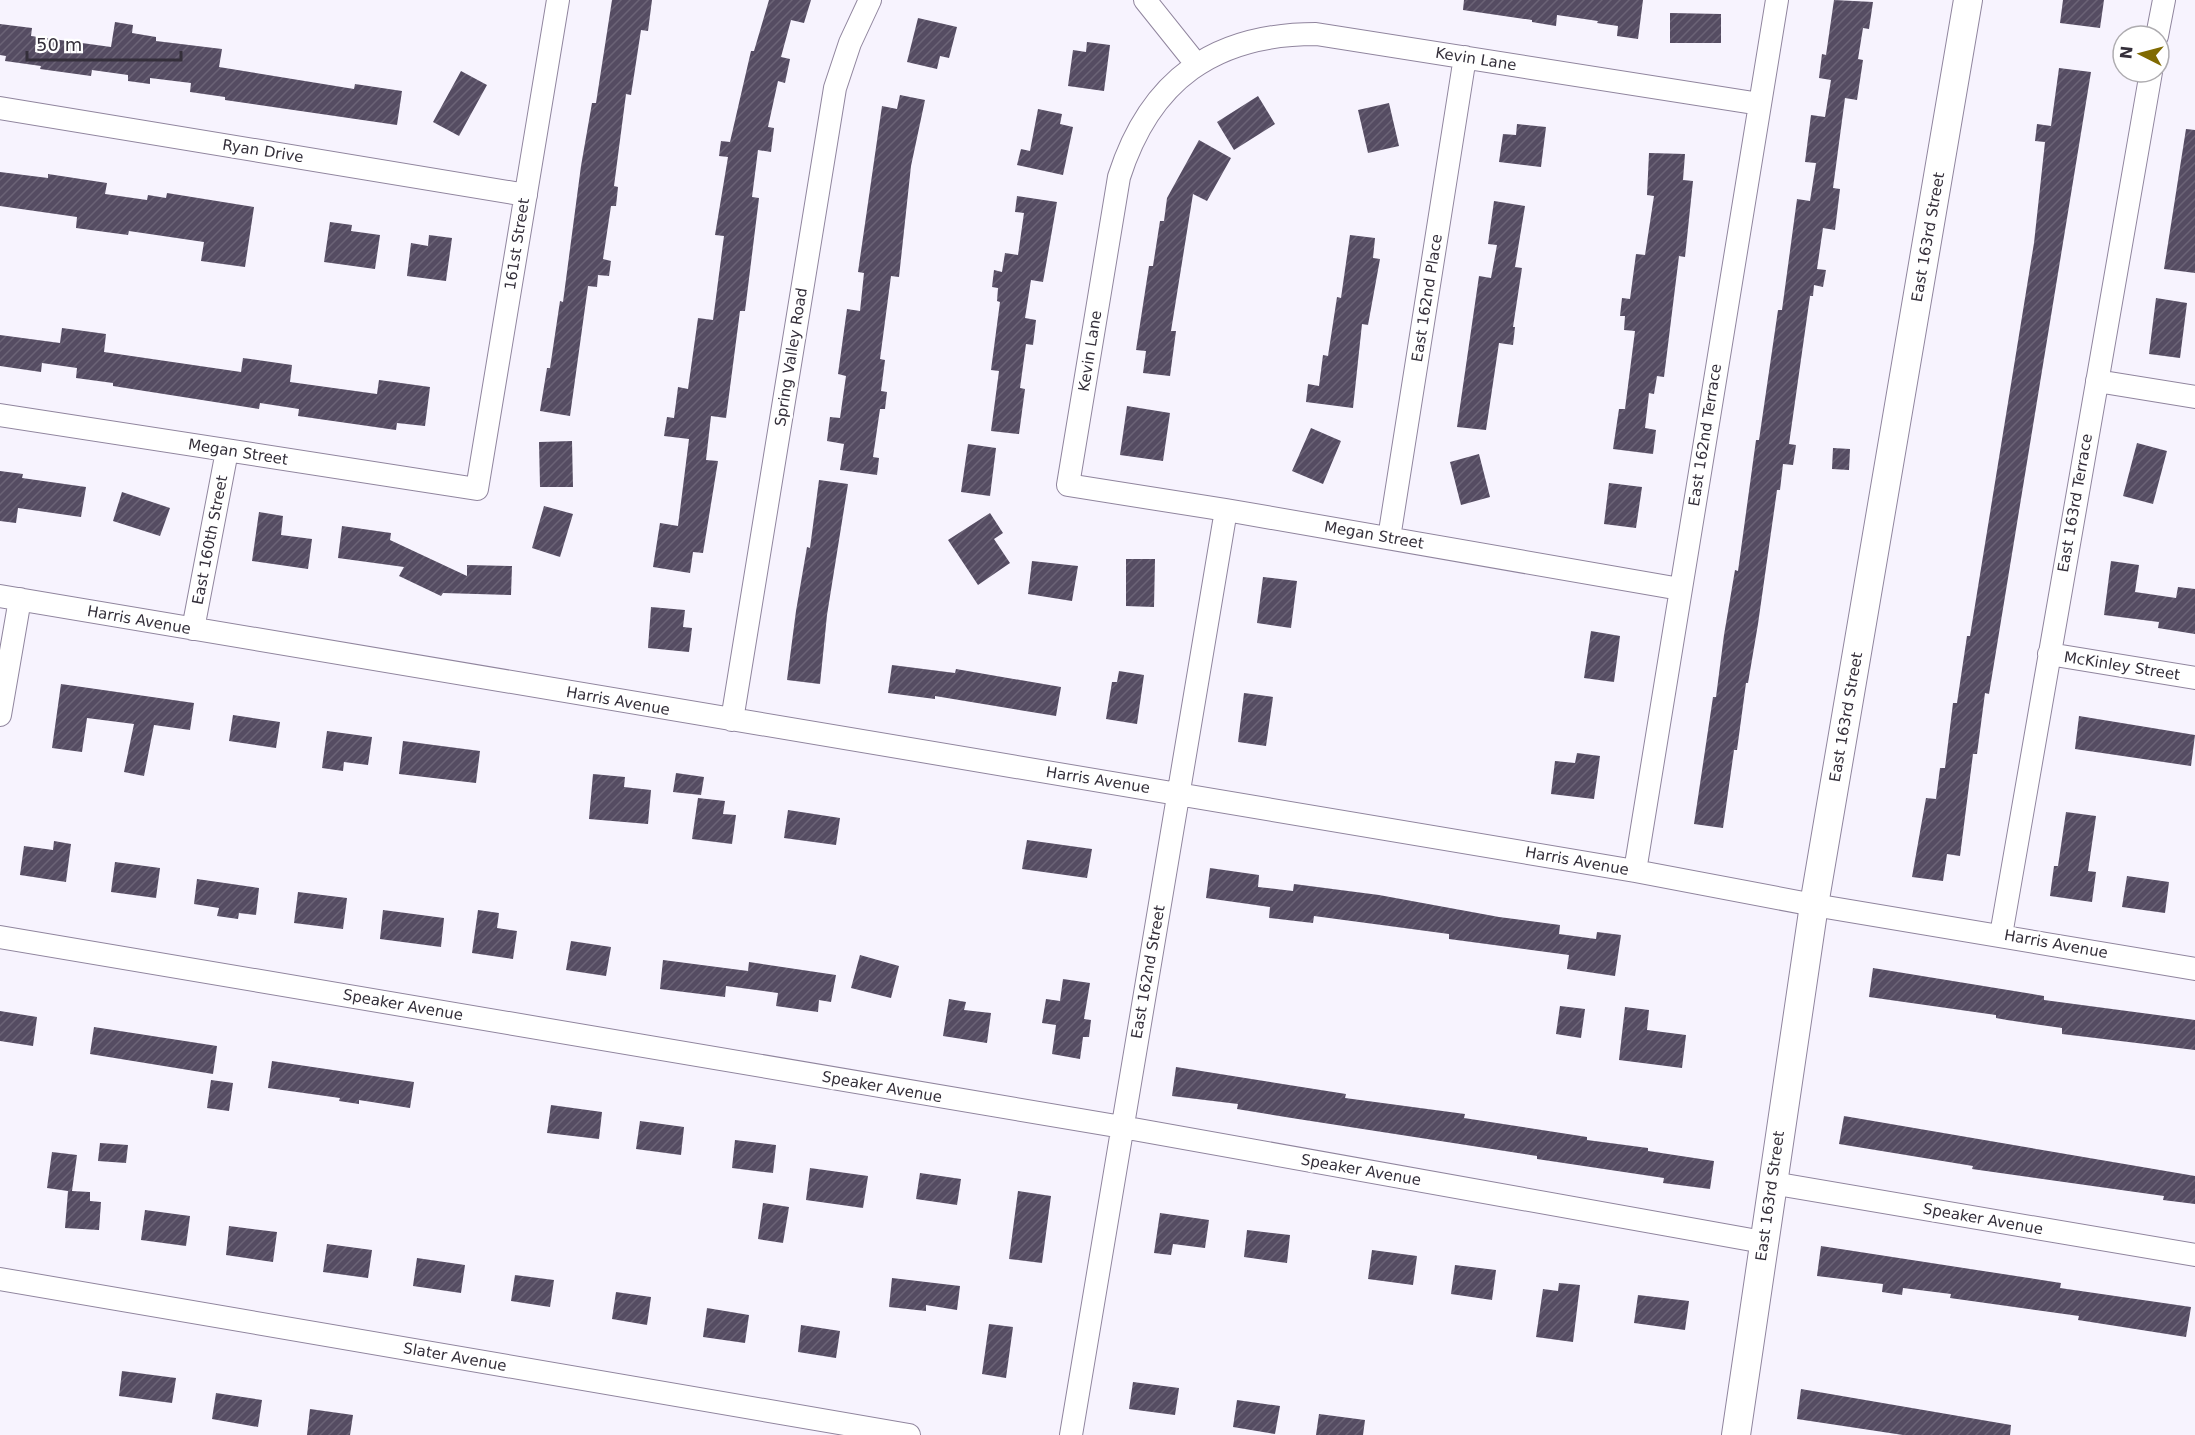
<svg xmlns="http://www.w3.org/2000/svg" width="2195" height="1435" font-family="'DejaVu Sans',sans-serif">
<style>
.building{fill:url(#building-hatch)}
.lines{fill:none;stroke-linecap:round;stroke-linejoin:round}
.minor-casing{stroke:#90859e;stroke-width:24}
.tertiary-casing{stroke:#90859e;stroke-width:30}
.minor{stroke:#fff;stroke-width:22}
.tertiary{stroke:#fff;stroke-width:28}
.labels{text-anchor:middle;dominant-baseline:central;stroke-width:6;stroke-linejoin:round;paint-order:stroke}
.street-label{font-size:15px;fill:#342f3a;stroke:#fff}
</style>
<defs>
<pattern id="building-hatch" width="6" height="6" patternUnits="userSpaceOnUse" patternTransform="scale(1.5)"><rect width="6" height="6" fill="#554c62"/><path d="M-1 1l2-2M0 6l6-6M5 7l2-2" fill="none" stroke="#6b6376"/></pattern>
</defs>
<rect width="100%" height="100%" fill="#f7f3fe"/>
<path class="building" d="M612,0H652L648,31L641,30L631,95L626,94L614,186L618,187L616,206H611L603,259L611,261L609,276L598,275L597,287L588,286L570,416L540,411L547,368H550L560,301L563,302L581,166L592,103H596Z
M769,0H811L804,23L791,20L781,57L790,59L785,83L778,81L768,127L774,128L771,152L758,150L752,197L759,198L745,311H740L726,418L711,416L706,460L718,461L703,553L693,552L690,573L653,567L660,523L678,526L689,439L664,436L667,417L674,418L678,387L688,389L698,318L713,320L724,236L715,235L728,157L719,156L721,141L730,142L751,51H754Z
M1464,0H1643L1638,39L1617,36L1618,26L1597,23L1598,21L1557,15L1556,26L1532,22V20L1463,10Z
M1834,0L1873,2L1869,29L1863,28L1858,59L1863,60L1857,100L1845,98L1833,188L1840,189L1835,230L1823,228L1817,269L1826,270L1823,287L1814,285L1813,296H1810L1789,444L1796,445L1793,465L1783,464L1780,490H1777L1758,624L1748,683H1746L1737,750H1734L1723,828L1694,824L1713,697H1716L1724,635L1735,570L1738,571L1756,440H1759L1778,310H1782L1797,199L1810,201L1816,163L1805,162L1811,115L1825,117L1831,80L1819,78L1822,54L1826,55Z
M2063,0H2104L2100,28L2060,23Z
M1670,13L1721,14V43H1670Z
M918,18L957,27L949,58L940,56L937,69L907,62Z
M115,22L133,25L132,33L156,37V41L222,49L219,67L354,89L355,84L402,91L397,125L225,100V97L190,92L191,83L150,78V84L128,81V75L92,70L91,76L40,69L41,66L5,61L6,56L0,55V24L32,28L31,36L111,47Z
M1087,42L1110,45L1104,91L1068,86L1073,50L1086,52Z
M2059,68L2091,72L1989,694L1985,693L1977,754H1973L1960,856L1947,854L1943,881L1912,877L1926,798L1936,799L1940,768H1945L1953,703H1957L1967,636H1970L2034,243L2045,142L2035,141L2037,124L2051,126Z
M461,71L487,85L459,136L433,122Z
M900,95L925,100L911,166L899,277L891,276L880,359L885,360L881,391L887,392L885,409H880L873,457L879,458L877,475L840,470L844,444L827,441L830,417L840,418L846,376L838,374L847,309L860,311L864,273L858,272L882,106L897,109Z
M1258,96L1275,124L1234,150L1217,122Z
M1389,103L1399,146L1368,153L1358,110Z
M1038,109L1062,114L1060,124L1073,127L1063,175L1017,165L1021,149L1030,151Z
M1517,124L1546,127L1541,167L1499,162L1503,134L1516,135Z
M2186,129L2195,130V273L2164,269Z
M1199,140L1231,158L1207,201L1193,194L1171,331H1176L1170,376L1143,373L1146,351L1136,350L1149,266H1153L1160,221H1164L1167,198Z
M1649,153L1685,154L1683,180L1693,181L1685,257L1679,256L1664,377L1657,376L1654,394L1649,393L1645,428L1656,430L1653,454L1613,449L1619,409H1625L1635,331L1624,330L1625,316H1620L1622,298L1630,299L1636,254L1645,255L1654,196L1647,195Z
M0,172L48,178V174L107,183L105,194L147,200L148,195L166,198L167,193L254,207L245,267L201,261L204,242L129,231L128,235L76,228L77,217L0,206Z
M1017,196L1057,202L1043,282L1031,280L1025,318L1036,320L1033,345L1026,344L1020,388L1025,389L1019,434L991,431L999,371L991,370L1000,302L997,301L998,288L992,287L994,270L1002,272L1005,253L1018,255L1024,213L1015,212Z
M1494,201L1525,206L1515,267L1522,268L1513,327H1515L1513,345L1499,343L1486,430L1457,427L1479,276L1491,278L1497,245L1488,244Z
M330,222L352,225L351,231L380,235L375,269L324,262Z
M429,235L452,238L446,281L407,276L411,243L428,246Z
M1350,235L1375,238L1373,258L1380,259L1368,325L1362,324L1353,408L1306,402L1308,384L1319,386L1323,355L1328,356L1337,297L1341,298Z
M2156,298L2187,303L2180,358L2149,354Z
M62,328L106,334L104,352L241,372L243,358L292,365L290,382L377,394L379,380L430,387L425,426L397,423L396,430L298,416L299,409L260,403L259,409L113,386V383L76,378L77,368L42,363L41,372L0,366V335L60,343Z
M1127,406L1170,413L1163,461L1120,455Z
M1311,428L1341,441L1323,484L1292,471Z
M572,441L573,487H540L539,442Z
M2137,443L2167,451L2153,504L2123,496Z
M968,444L996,448L990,496L961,492Z
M1833,448L1850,449L1849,470L1832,469Z
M1479,454L1490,497L1461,505L1450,462Z
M0,471L23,474L22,478L86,487L81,517L18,508L16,523L0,521Z
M819,480L848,484L827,615L820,684L787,680L796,611L807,547L810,548Z
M1609,483L1642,487L1636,528L1604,524Z
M122,492L170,508L160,536L113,521Z
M544,506L573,514L560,557L532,548Z
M259,512L283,516L281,535L312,539L308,569L252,561Z
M990,513L1003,533L994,539L1010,563L978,585L948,540Z
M342,526L391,533L390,540L467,576V565L512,566L511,595L443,593L441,596L399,576L404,567L338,558Z
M1126,559H1155L1154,607L1126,606Z
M1032,561L1078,566L1072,601L1028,594Z
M2111,561L2139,565L2135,592L2176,598L2178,587L2195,589V634L2158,628L2159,622L2104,615Z
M1263,577L1297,581L1291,628L1257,623Z
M651,607L685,610L683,627L692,628L689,652L648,648Z
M1591,631L1620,636L1614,682L1584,678Z
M892,665L955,673L956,669L1061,687L1056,716L935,696V699L888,693Z
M1119,671L1144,675L1137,724L1106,719L1112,682H1117Z
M61,684L194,703L190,730L154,725L144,776L124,772L134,724L87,718L82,752L52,748Z
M1244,693L1273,697L1266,746L1238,742Z
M233,715L280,722L276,748L229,741Z
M2079,716L2195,735L2191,766L2075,749Z
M327,731L372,737L368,765L344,762L343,771L322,768Z
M403,741L480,751L476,783L399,774Z
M1577,753L1600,756L1594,799L1551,794L1555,761L1575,763Z
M676,773L704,777L701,795L673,792Z
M593,774L625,777L624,787L651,790L648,824L589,819Z
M698,798L725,801L723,814L736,815L732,844L692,839Z
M788,810L840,818L836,845L784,838Z
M2066,812L2096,816L2088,871L2096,872L2092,902L2050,896L2054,866H2058Z
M1027,840L1092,849L1087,878L1022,869Z
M54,841L71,844L66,882L20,875L24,846L53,850Z
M115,862L160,868L156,898L111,892Z
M1210,868L1259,875L1258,887L1293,891L1294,884L1379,895L1499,917L1560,925L1559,934L1596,939L1597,932L1621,935L1615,976L1567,969L1569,955L1449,939V934L1314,916L1313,923L1269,918L1270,907L1206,898Z
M2127,876L2169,882L2165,913L2122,907Z
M197,879L259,888L256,915L239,913L238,919L217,916L219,908L194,904Z
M298,892L347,898L343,929L294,923Z
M383,910L444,918L441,947L380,939Z
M478,910L499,913L497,928L517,931L513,959L472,953Z
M571,941L611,947L606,976L566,970Z
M860,955L899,966L891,998L851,988Z
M663,960L748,971L749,962L836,975L831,1002L819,1000L818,1012L776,1006L778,993L726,986L725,997L660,989Z
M1873,968L2044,996V1000L2195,1020V1050L2062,1034V1028L2007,1020L1996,1018V1015L1869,997Z
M1063,979L1090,983L1084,1019L1091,1020L1089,1037H1083L1080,1059L1052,1054L1056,1025L1042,1023L1046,999L1060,1001Z
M949,999L966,1002L964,1010L991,1013L987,1043L943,1036Z
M1560,1006L1585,1009L1581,1038L1556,1034Z
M1625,1007L1649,1010L1647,1030L1686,1035L1682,1068L1619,1060Z
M0,1011L37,1017L33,1046L0,1041Z
M94,1027L217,1046L213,1074L90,1054Z
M272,1061L414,1082L410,1108L359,1100V1104L339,1101L340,1098L268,1088Z
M1176,1067L1346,1094L1345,1098L1465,1114L1464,1118L1587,1137V1140L1648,1148V1151L1714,1161L1710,1189L1663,1183L1664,1178L1537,1159V1156L1298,1119L1237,1109L1238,1104L1172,1096Z
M211,1080L233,1083L229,1111L207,1108Z
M551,1105L602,1112L599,1139L547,1133Z
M1844,1116L2195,1176V1204L2163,1200L2164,1196L1972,1169L1973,1166L1839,1144Z
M640,1121L684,1127L681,1155L636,1149Z
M735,1140L776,1145L773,1173L732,1168Z
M100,1143L128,1145L126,1163L98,1161Z
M52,1152L77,1155L72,1191L90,1192V1201L101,1202L99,1230L65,1228L68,1191L47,1188Z
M810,1168L868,1176L863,1208L806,1200Z
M920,1173L961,1179L957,1205L916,1199Z
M1018,1191L1051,1196L1042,1263L1009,1259Z
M763,1203L789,1207L783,1243L758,1239Z
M145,1210L190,1216L186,1246L141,1240Z
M1160,1213L1209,1220L1205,1248L1173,1244L1171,1255L1154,1253Z
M229,1226L277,1232L273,1262L226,1255Z
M1247,1230L1290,1235L1287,1263L1244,1257Z
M327,1244L372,1250L368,1278L323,1272Z
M1821,1246L2061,1283L2060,1288L2191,1307L2186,1337L2078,1320L2079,1316L1950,1298L1951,1294L1903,1288L1902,1295L1882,1292L1883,1284L1817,1276Z
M1372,1250L1417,1256L1413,1285L1368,1279Z
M417,1258L465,1265L461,1293L413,1286Z
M1455,1265L1496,1270L1492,1300L1451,1294Z
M515,1275L554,1280L550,1307L511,1301Z
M892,1278L960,1286L957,1310L926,1305V1311L889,1307Z
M1559,1283L1580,1285L1573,1342L1536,1337L1543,1289L1558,1291Z
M616,1292L651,1297L647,1325L612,1319Z
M1638,1295L1689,1301L1685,1330L1634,1323Z
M707,1308L749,1315L745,1343L703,1337Z
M989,1324L1013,1327L1006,1378L982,1374Z
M801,1325L840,1331L836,1358L798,1352Z
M122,1371L176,1378L172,1403L119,1396Z
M1133,1382L1179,1388L1175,1415L1129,1409Z
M1801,1389L2011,1425L2010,1435H1903L1797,1419Z
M216,1393L262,1400L258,1427L212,1419Z
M1237,1400L1280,1406L1275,1434L1233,1427Z
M310,1409L353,1415L350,1435H307Z
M1319,1414L1365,1420L1363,1435H1316Z"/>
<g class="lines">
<g class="minor-casing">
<path id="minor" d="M1145,0L1197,65
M2157,36L2164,0
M0,108L526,195
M2097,381L2195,397
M0,415L477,489L558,0
M1389,538L1465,57
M1680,589L1226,510L1068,485L1119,177C1150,80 1214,34 1316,34L1760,104
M0,596L1635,871L1814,905L2195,969
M193,629L227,451
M2049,654L2195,678
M0,715L20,599
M732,720L835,88L850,43L870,0
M1635,871L1777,0
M2001,935L2151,72
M0,937L1122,1127L1763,1242
M1772,1183L2195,1255
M0,1279L909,1435
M1071,1435L1226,510"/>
</g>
<g class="tertiary-casing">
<path id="tertiary" d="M1736,1435L1814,905L1968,0"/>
</g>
<use href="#minor" class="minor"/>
<use href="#tertiary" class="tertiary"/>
</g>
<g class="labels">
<g class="street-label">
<text transform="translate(1476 59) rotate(9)">Kevin Lane</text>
<text transform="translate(263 151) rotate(9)">Ryan Drive</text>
<text transform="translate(1928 237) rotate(-80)">East 163rd Street</text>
<text transform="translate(517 244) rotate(-81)">161st Street</text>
<text transform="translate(1427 298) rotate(-81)">East 162nd Place</text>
<text transform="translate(1090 351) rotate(-81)">Kevin Lane</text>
<text transform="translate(791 357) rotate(-81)">Spring Valley Road</text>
<text transform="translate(1705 435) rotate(-81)">East 162nd Terrace</text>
<text transform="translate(238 452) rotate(9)">Megan Street</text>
<text transform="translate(2075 503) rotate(-80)">East 163rd Terrace</text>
<text transform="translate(1374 535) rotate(10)">Megan Street</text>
<text transform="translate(210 540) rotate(-79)">East 160th Street</text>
<text transform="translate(139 620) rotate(10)">Harris Avenue</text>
<text transform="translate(2122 666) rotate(9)">McKinley Street</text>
<text transform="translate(618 701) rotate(10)">Harris Avenue</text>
<text transform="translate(1846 717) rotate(-80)">East 163rd Street</text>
<text transform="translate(1098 780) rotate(9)">Harris Avenue</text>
<text transform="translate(1577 861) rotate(10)">Harris Avenue</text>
<text transform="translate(2056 944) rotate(10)">Harris Avenue</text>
<text transform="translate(1148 972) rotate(-80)">East 162nd Street</text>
<text transform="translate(403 1005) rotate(10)">Speaker Avenue</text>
<text transform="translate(882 1087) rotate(10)">Speaker Avenue</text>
<text transform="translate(1361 1170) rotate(10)">Speaker Avenue</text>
<text transform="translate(1770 1196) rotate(-82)">East 163rd Street</text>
<text transform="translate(1983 1219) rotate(10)">Speaker Avenue</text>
<text transform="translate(455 1357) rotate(10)">Slater Avenue</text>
</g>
</g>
<g transform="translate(2141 54) rotate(276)"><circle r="28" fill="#ffffff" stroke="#aeacb0" stroke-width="1.5"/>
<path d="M0-4.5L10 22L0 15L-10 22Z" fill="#806a01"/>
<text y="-9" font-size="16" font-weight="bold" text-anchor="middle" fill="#342f3a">N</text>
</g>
<path d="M27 51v9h154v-9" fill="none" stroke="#342f3a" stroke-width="3"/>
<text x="36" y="51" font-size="18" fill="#342f3a" stroke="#ffffff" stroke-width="4.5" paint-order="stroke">50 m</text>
</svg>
